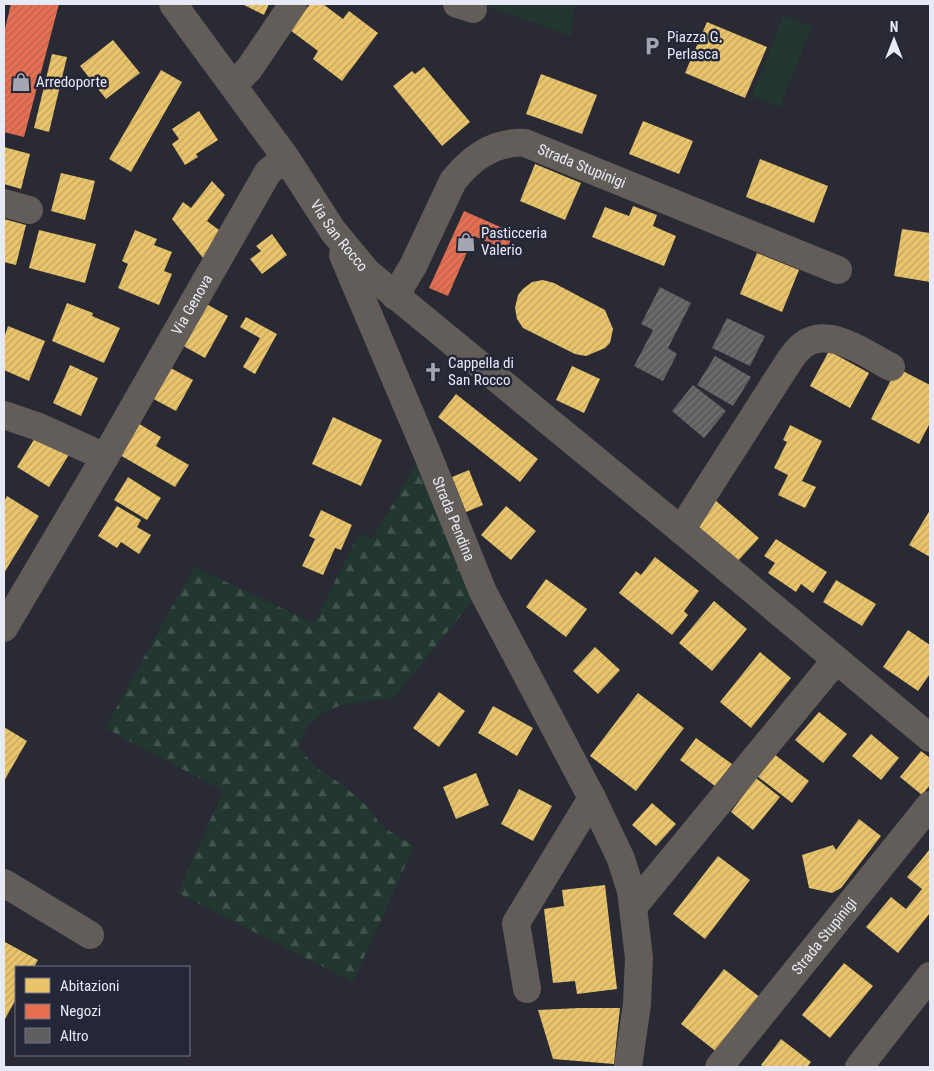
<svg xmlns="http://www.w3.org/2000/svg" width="934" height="1071" font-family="'Roboto Condensed',sans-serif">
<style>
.green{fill:#22372f}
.forest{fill:url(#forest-firs)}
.homes{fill:url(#homes-hatch)}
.shops{fill:url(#shops-hatch)}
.building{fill:url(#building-hatch)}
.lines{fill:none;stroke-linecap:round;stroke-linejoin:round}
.minor{stroke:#635d59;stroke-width:28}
.labels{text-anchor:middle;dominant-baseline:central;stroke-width:5;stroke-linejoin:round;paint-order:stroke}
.poi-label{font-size:15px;fill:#e7eaf5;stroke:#242738;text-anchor:start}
.street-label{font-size:15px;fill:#e7eaf5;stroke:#242738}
</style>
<defs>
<pattern id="forest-firs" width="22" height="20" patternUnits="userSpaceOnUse" patternTransform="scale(1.25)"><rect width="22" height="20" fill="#22372f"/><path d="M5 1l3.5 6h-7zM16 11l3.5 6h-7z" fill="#42544e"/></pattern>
<pattern id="homes-hatch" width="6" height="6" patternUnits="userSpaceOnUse" patternTransform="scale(1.25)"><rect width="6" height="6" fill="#e9c46a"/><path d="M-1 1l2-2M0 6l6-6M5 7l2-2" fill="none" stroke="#c0a462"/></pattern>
<pattern id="shops-hatch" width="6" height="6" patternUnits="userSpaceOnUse" patternTransform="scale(1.25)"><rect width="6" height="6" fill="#e76f51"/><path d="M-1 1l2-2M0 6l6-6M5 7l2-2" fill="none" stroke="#b6634f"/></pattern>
<pattern id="building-hatch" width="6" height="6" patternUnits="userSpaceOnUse" patternTransform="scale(1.25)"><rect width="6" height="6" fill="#615e5f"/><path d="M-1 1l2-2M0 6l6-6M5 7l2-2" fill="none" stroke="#787577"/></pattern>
</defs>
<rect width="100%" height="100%" fill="#292a33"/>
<path class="green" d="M481,4H574L571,36Z
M783,16L812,27L780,107L752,96Z"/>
<path class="forest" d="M422,454L477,595L393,699C366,701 335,701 314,720C306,726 302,738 298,747L317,768L345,787L366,805L383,827L414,846L353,982L178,893L223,791L105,728L194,567L314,623L359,533L372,539Z"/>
<path class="homes" d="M242,4H269L264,15Z
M310,4H323L343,19L349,11L378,33L342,81L313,59L318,51L290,30Z
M707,22L767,47L745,98L685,73Z
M113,40L140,73L106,99L80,66Z
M52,54L67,57L49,132L34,128Z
M424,67L470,122L442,146L393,86L412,71L415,74Z
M161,70L182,82L131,172L109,159Z
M541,74L597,95L582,134L526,114Z
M199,111L218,140L196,154L198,157L185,165L172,144L179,139L172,129Z
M643,121L693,141L679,174L629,154Z
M4,147L30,154L21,189L4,184Z
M760,159L828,186L814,223L746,197Z
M535,164L581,183L565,220L520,201Z
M61,173L95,181L85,220L51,211Z
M212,181L225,195L207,221L219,230L203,258L172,219L183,202L191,208Z
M633,206L657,215L653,226L676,236L664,266L592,237L605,207L629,216Z
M4,219L26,225L16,265L4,262Z
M902,229L930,233V282L894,276Z
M39,230L96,244L85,283L29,268Z
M135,230L157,239L154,245L172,252L164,271L172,274L159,305L118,288L128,264L122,261Z
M272,234L287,255L262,274L250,259L261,251L256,246Z
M757,253L799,270L782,312L740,294Z
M543,280L554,283L605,310L613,329L610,343L605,348L586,356L575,354L523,328L517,319L515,308L518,295L523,289L532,282Z
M201,301L228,316L205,358L178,343Z
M67,303L93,313L92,316L120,328L104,363L52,341Z
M246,317L277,334L255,374L243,367L260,338L240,327Z
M8,326L45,341L29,381L4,370V338Z
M829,351L869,373L850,408L810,386Z
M70,365L98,378L81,416L53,403Z
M165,365L193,380L176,411L148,396Z
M572,366L600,379L584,413L556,400Z
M897,368L930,385V423L919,444L871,419Z
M456,394L538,459L520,482L438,417Z
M333,417L382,440L361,486L312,464Z
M131,419L161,437L156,446L189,465L175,487L113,451Z
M790,425L822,441L802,481L816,487L805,508L778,495L788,475L774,468L787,442L783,440Z
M38,433L70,453L49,487L17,467Z
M469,470L483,505L466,512L452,477Z
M128,477L161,498L147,520L114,500Z
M7,496L39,516L4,573V502Z
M715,500L759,538L736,563L693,526Z
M117,506L141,520L137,527L151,535L139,554L121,542L117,548L98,536Z
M506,506L536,531L511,560L481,535Z
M321,510L352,525L341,550L335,548L323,575L302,566L315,539L309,536Z
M930,510V557L909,545Z
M776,539L827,572L813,593L801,584L796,592L768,573L775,563L764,556Z
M655,557L699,591L684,611L688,615L672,635L619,593L636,571L641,575Z
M546,579L587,609L566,637L526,607Z
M836,580L876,604L862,626L823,602Z
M714,601L747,629L712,671L679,643Z
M908,630L930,645V674L918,691L883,667Z
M595,647L620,670L598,694L573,671Z
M760,652L791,678L751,728L720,702Z
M439,692L465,711L439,747L413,728Z
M638,693L684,728L636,791L590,756Z
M493,706L533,728L517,756L478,733Z
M819,712L847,734L823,763L795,740Z
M4,727L27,741L4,781Z
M871,734L899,758L881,780L852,756Z
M696,738L732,764L715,786L680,760Z
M921,751L930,758V785L922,795L900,777Z
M774,754L809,781L792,803L757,776Z
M476,773L489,805L456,819L443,787Z
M756,778L780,797L753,830L731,812Z
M519,789L552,806L533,841L501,824Z
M652,803L676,824L656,846L632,825Z
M859,819L881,836L841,888L832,893L809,888L802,855L833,845L836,850Z
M930,849V913L898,953L866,927L891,897L906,909L922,889L907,877Z
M718,856L750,880L705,939L673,914Z
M605,885L617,989L577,994L575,981L553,983L544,909L564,906L562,890Z
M5,942L38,960L34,967H16V999L5,1019L4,1018Z
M844,963L873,986L830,1038L802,1015Z
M724,969L761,998L718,1053L681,1024Z
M579,1008H620L614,1064L553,1059L538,1010Z
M781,1039L811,1062L807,1067H764L761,1065Z"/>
<path class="shops" d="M11,4H59L24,137L4,132V33Z
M464,211L514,233L506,250L474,236L448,296L429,288Z"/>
<path class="building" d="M660,287L691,303L668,348L677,354L663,381L634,366L653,330L641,324Z
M727,318L765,336L750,366L712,348Z
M715,356L751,377L733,406L697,385Z
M693,385L726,411L704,438L672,411Z"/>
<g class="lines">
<g class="minor">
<path id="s1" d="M173,4L286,158L333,231L367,272L681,530L930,738"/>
<path d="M457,4L473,9"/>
<path d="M233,85L249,69L293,4"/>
<path d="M4,203L29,210"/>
<path id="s2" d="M343,255L427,453L483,592L592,798L621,859L631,891L639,958L637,1004L628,1067"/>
<path id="s3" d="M395,296L413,266L453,181C471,158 495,141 525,143L838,270"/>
<path d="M4,415L39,427L105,457"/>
<path d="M681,530L784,369C789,361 795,351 803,345C829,325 867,355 891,367"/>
<path id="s4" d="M4,628L105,457L268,172L286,158"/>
<path d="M4,883L90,935"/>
<path d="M633,907L836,660"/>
<path d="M527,989L516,923L592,798"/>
<path id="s5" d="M719,1067L930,805"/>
<path d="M859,1067L930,976"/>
</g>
</g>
<defs>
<g id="parking-bare" transform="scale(1.5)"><path d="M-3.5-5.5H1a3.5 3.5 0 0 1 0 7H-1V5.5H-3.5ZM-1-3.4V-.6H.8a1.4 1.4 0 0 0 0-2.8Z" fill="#a4a7b1" stroke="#242738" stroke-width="2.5" paint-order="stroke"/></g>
<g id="shop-bare" transform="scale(1.5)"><path d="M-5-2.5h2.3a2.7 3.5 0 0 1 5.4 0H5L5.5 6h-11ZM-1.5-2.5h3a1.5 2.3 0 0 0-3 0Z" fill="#a4a7b1" stroke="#242738" stroke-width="2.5" paint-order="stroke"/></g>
<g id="church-bare" transform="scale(1.5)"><path d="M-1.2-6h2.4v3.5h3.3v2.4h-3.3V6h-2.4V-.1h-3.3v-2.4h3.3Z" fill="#a4a7b1" stroke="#242738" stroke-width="2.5" paint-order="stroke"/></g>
</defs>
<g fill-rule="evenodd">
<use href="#parking-bare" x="652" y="46"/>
<use href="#shop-bare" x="21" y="82"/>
<use href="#shop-bare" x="466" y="242"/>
<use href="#church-bare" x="433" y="372"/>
</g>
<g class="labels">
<g class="poi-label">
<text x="667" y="37">Piazza G.<tspan x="667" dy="17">Perlasca</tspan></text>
<text x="36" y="82">Arredoporte</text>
<text x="481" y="233">Pasticceria<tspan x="481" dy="17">Valerio</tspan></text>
<text x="448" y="363">Cappella di<tspan x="448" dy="17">San Rocco</tspan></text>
</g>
<g class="street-label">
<text stroke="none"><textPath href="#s3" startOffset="275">Strada Stupinigi</textPath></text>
<text stroke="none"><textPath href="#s1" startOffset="285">Via San Rocco</textPath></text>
<text stroke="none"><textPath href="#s4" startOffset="374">Via Genova</textPath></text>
<text stroke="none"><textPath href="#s2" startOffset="286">Strada Pendina</textPath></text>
<text stroke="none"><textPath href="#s5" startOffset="168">Strada Stupinigi</textPath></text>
</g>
</g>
<rect width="934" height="1071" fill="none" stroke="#e7eaf5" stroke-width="10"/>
<rect x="15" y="966" width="175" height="90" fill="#242738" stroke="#727584"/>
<rect x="25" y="978" width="25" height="15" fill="#e9c46a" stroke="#727584"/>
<text x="60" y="991" font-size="15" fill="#e7eaf5">Abitazioni</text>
<rect x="25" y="1004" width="25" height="15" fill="#e76f51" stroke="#727584"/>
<text x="60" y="1016" font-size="15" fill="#e7eaf5">Negozi</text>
<rect x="25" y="1028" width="25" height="15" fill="#615e5f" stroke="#727584"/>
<text x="60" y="1041" font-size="15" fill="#e7eaf5">Altro</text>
<g transform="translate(894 40)" stroke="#242738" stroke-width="4" paint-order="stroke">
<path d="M0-4L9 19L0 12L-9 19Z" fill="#e7eaf5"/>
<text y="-8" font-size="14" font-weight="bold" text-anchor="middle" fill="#e7eaf5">N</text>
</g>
</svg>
